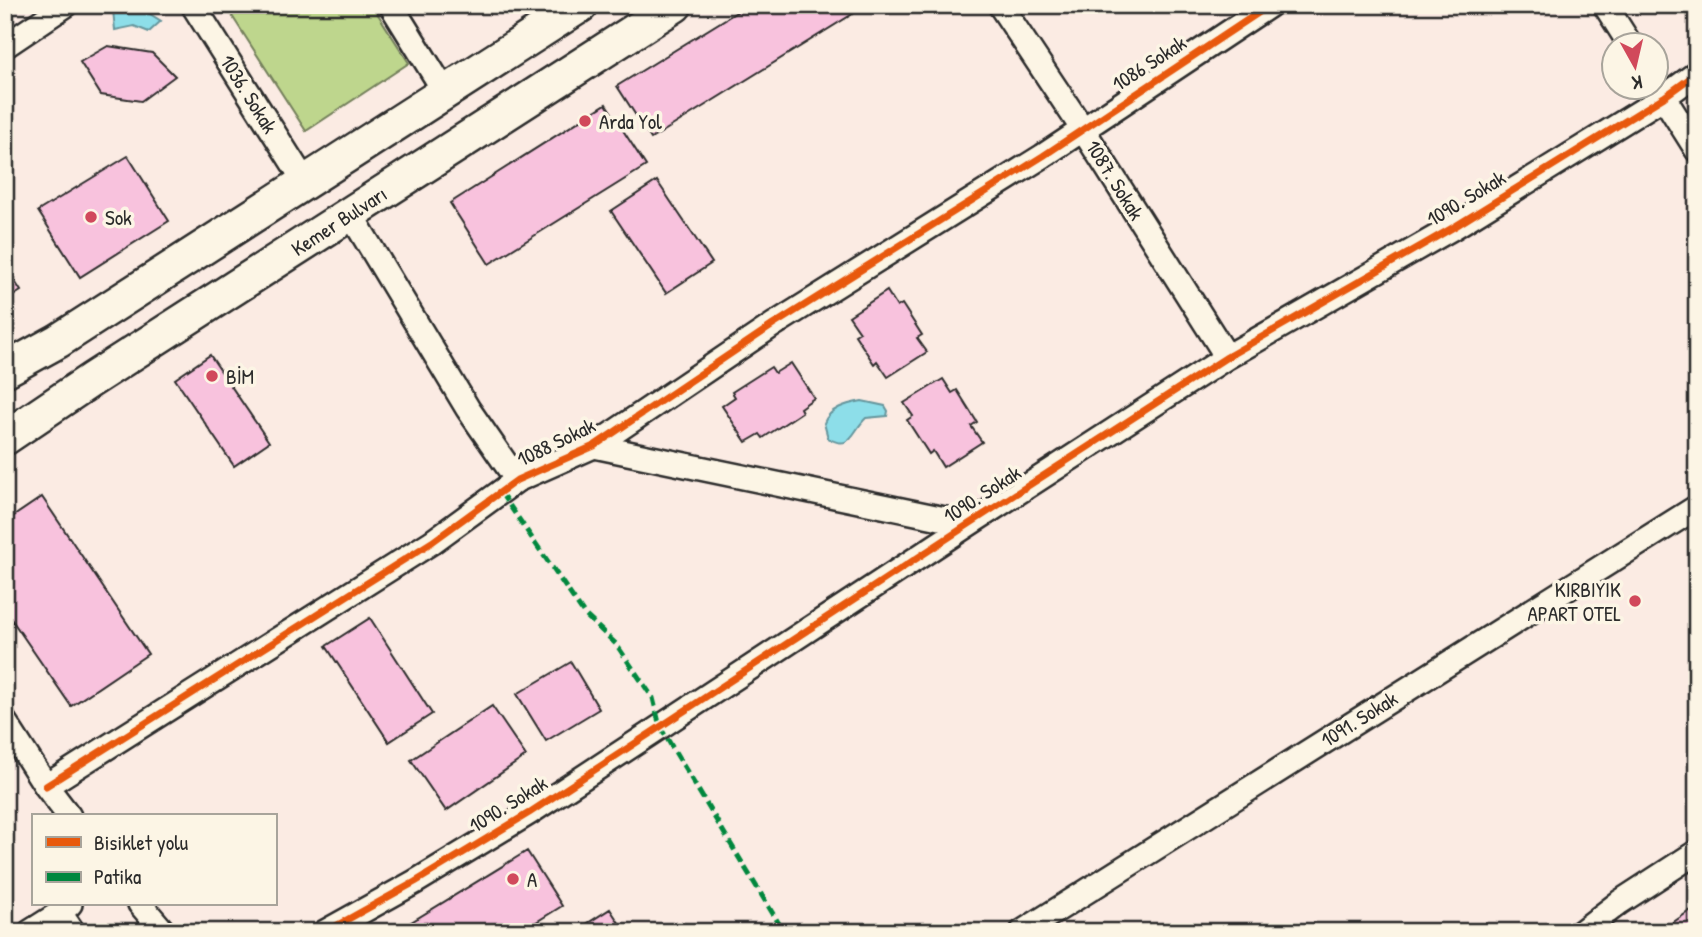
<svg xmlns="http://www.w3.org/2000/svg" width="1702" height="937" font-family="'Patrick Hand',sans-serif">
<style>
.green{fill:#bed68d;stroke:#74805c;stroke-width:2}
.water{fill:#8ddee9;stroke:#66969d;stroke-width:2}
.building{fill:#f8c2dd;stroke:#2b2b2b;stroke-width:2}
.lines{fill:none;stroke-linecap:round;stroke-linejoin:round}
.minor-casing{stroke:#2b2b2b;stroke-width:28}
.secondary-casing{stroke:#2b2b2b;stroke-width:38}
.minor{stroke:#fcf5e5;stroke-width:23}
.secondary{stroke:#fcf5e5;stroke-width:33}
.quiet{stroke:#00873e;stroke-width:5;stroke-dasharray:10 5;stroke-linecap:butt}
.cycleway-casing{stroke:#fcf5e5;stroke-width:11}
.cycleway{stroke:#e8590c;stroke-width:7}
.poi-dot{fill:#d1495b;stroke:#fcf5e5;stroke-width:2.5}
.labels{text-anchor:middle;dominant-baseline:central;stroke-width:7;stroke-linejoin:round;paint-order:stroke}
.street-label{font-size:21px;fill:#2b2b2b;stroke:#fcf5e5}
.poi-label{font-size:21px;fill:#2b2b2b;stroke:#fcf5e5;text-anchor:start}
</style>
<rect width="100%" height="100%" fill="#fbebe3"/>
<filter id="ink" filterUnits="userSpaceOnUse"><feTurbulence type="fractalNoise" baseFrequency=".0143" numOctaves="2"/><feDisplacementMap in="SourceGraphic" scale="14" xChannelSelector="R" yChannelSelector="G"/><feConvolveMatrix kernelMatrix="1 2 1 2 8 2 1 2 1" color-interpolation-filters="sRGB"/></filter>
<g filter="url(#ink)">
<path class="green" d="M225,5H372L409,63L306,131Z"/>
<path class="water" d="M139,7L161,21L149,32L134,26L115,30L113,10Z
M862,401L885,406L888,411L887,416L866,418C852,431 851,452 828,438L824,423C830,408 846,404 862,401Z"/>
<path class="building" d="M748,5H867L651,139L617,86Z
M108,46L152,53L175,76L141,101L101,95L80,62Z
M606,104L646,166L489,264L450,203Z
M128,156L169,221L80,277L38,211Z
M657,181L712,263L666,293L611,211Z
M5,266L21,291L5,301Z
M887,291L897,307L902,304L922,335L917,338L927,352L888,377L877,361L874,364L855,335L860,332L849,316Z
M210,355L269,442L234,466L175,379Z
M791,363L814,398L800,408L802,412L763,438L760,434L746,442L722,406L735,397L732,392L771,367L775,373Z
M943,379L952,393L957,390L977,422L971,426L982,442L943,467L933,451L929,454L907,420L913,416L904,403Z
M42,497L148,654L71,706L5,610V522Z
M370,618L432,714L389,742L326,646Z
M571,662L599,709L546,741L517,694Z
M492,706L526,756L446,811L411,760Z
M527,851L562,906L520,932H395Z
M1694,908L1697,913V932H1659Z
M610,909L625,932H574Z"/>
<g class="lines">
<g class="minor-casing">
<path id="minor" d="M193,5L305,182
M391,5L445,92
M1000,5L1082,128L1227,357
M1605,5L1631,46
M5,46L66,5
M1656,85L1697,150
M350,213L468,409L517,480
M594,446L969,524
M5,722L46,786L69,816
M46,786L432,542L517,480L594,446L773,325L1043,156L1270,5
M140,904L164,932
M60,913L73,932
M30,932L60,913L70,904
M325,932L415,882L529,813L969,524L1227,357L1454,227L1664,97L1697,73
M1022,932L1697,507
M1581,932L1620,902L1697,852"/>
</g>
<g class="secondary-casing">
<path id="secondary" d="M5,370L58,341L581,5
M5,438L91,380L675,5"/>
</g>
<use href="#minor" class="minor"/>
<use href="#secondary" class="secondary"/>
<path class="quiet" d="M501,493L584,614L616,644L653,698L660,727L784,932"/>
<g class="cycleway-casing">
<path id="cycleway" d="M46,786L432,542L517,480L594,446L773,325L1043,156L1270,5
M325,932L415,882L529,813L969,524L1227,357L1454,227L1664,97L1697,73"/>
</g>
<use href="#cycleway" class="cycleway"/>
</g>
</g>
<g class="poi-dot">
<circle cx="585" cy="121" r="7"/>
<circle cx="91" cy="217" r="7"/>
<circle cx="212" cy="376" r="7"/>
<circle cx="1635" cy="601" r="7"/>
<circle cx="513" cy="879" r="7"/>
</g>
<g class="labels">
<g class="street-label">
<text transform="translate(1149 63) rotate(-33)">1086 Sokak</text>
<text transform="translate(249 94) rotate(58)">1036. Sokak</text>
<text transform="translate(1115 180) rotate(58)">1087. Sokak</text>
<text transform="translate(1466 198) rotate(-31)">1090. Sokak</text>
<text transform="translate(339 221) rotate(-33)">Kemer Bulvarı</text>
<text transform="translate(556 442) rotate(-26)">1088 Sokak</text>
<text transform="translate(982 494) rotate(-33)">1090. Sokak</text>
<text transform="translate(1359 719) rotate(-32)">1091. Sokak</text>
<text transform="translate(508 804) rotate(-32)">1090. Sokak</text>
</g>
<g class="poi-label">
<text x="599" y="121">Arda Yol</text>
<text x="105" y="217">Sok</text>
<text x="226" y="376">BİM</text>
<text x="1621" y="589" text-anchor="end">KIRBIYIK<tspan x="1621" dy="24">APART OTEL</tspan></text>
<text x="527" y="879">A</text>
</g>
</g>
<rect width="1702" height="937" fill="none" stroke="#fcf5e5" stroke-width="28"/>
<rect x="14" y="14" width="1674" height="909" fill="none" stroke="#2b2b2b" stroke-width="2.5" filter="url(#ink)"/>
<rect x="32" y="814" width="245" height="91" fill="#fcf5e5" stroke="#a8a49b" stroke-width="2"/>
<rect x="46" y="837" width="35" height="10" fill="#e8590c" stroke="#a8a49b" stroke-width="2"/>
<text x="94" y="850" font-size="21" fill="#2b2b2b">Bisiklet yolu</text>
<rect x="46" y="872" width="35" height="10" fill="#00873e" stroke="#a8a49b" stroke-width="2"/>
<text x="94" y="884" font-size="21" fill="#2b2b2b">Patika</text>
<g transform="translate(1635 66) rotate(172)"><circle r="33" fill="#fcf5e5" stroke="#a8a49b" stroke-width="2"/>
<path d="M0-5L12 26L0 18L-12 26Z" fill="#d1495b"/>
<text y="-10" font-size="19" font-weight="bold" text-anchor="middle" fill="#2b2b2b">K</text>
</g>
</svg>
